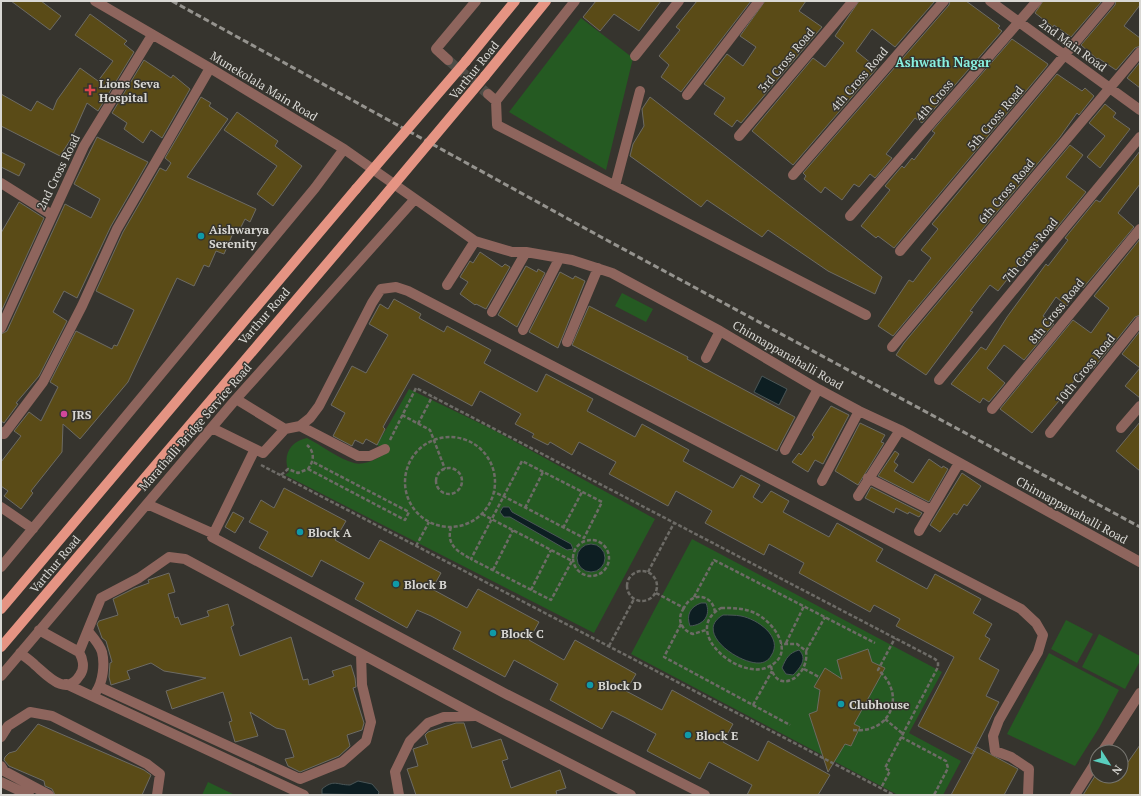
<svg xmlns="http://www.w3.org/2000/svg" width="1141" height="796" font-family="'PT Serif',serif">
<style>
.green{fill:#255a22}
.water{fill:#0d1e22;stroke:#4a5657}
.building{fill:#5a4b17;stroke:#6d6b64}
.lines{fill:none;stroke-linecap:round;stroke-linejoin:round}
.minor-tunnel{stroke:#4e4d47;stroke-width:10;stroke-dasharray:10 5;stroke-linecap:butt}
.path{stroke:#6d6b66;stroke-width:2.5;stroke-dasharray:4 2;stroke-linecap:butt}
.minor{stroke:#8e655d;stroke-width:10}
.major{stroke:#e59483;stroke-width:10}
.rail{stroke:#95938e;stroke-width:3;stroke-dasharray:6 3;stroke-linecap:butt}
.major-bridge{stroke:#e59483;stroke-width:10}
.health-dot{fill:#e0444e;stroke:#36342e;stroke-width:1.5}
.culture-dot{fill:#0f9aa8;stroke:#36342e;stroke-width:1.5}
.hotel-dot{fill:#d1479c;stroke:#36342e;stroke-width:1.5}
.labels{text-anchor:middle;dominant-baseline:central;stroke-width:3;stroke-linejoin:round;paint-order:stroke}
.street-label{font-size:12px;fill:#d9d8d4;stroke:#36342e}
.poi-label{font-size:12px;font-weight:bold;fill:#d9d8d4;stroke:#36342e;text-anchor:start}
.neighbourhood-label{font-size:13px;font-weight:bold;fill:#89f1e1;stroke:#36342e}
</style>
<rect width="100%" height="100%" fill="#36342e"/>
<path class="green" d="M581,18L633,58L606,170L509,112Z
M622,293L653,309L646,322L615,306Z
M409,389L492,429L655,519L594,633L285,475L289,472C282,456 290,441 307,438C321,445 339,459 354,463C365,466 380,458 388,451L377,445Z
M692,539L942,672L909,733L961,761L943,795H898L631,654Z
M1066,620L1093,634L1077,663L1051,649Z
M1099,634L1140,656V661L1125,689L1082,667Z
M1049,653L1119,690L1099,728L1075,766L1007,734Z
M208,782L235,795H202Z"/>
<path class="water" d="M762,376L787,389L779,405L754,392Z
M503,507H509L512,512L571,544L573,549L567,550L510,517H504L500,512Z
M577 558a14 14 0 1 1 28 0a14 14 0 1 1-28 0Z
M701,603H706C711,615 704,625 690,626C686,615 690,607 701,603Z
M723,615C729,615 735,615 741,616C757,619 784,637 771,656C769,660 764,663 759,663C739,664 693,632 723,615Z
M799,650C808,659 800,668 793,675L786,674L782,668C786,658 789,653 799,650Z
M358,781L372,784L379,792L378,795L322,794V789C334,779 337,785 350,785Z"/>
<path class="building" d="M11,1H41L61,16L50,30Z
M596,1H661L639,31L614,14L600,31L583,17Z
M697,1H751L681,92L661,77L669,65L659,56L680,30L676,27Z
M765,1H806L799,11L822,27L741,123L737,120L732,127L714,114L725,98L704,84L727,54L743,66L756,47L740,36Z
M859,1H935L895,47L872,29L856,51L877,68L793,165L752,131L813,58L825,67L844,43L835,36Z
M950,1H966L1000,26L998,28L1002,31L922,123L915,118L908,127L886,154L892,158L875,178L870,174L859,187L854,184L842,200L825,187L821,193L804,179L806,176L803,173L949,5Z
M1043,1H1102L1071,37L1054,25L1053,27L1035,13Z
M1116,1H1140V5L1124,26L1140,38V46L1135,48L1116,70L1098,58L1097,59L1081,45L1115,5Z
M90,14L127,41L124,44L134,52L98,111L87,103L71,139L60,156L1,126V94L31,111L37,101L53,110L57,100L80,68L98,81L113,61L75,35Z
M1012,39L1048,64L1047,66L894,248L878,236L876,238L861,226L890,190L885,186L902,166L904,168L912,158L914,160L935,133L932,131Z
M144,60L171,78L173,75L190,89L162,138L151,130L143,143L124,129L127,123L112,113Z
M1140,62V88L1127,78Z
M1057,74L1082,91L1085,88L1094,96L1079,115L1077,113L1060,137L893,336L878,326L909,280L913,282L931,258L921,250L938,229L932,224Z
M201,97L211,103L209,106L228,119L187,177L256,209L250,222L245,219L238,233L234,231L224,254L216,251L209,267L204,265L194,286L177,278L128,382L80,439L63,424L62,452L31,491L33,493L21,509L4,496L8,491L1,486V462L21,436L14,431L29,412L41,421L58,387L50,382L76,331L112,349L114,345L117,346L134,310L96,291L123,232L160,168L166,171L171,163L165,158Z
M650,97L882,277L875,294L828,271L768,230L762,237L707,200L701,207L630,156L633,144L644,126L642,109Z
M1105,104L1116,113L1113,117L1130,129L1100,168L1087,157L1105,136L1089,123Z
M237,112L278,141L275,146L302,166L273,206L257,194L277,166L224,130Z
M97,137L148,162L111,226L77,298L64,291L53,312L67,321L39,376L16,403L18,404L4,423L1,421V334L7,331L65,204L91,218L100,199L74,184Z
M1070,145L1083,155L1066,177L1086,192L1055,230L1050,226L998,291L990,285L970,311L973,312L926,375L896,355L904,343Z
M1140,151V184L1118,213L1134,227L1083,288L1082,286L1067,306L1056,297L1043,316L1054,324L1024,360L1004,345L987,368L1005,383L989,402L983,398L980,403L951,384L981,347L986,350L1007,317L1046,264L1048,266L1068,240L1065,238L1096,200L1100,202Z
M1,152L25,164L19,176L1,167Z
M19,202L44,218L1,312V233Z
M1140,239V315L1135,317L1093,369L1087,364L1059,401L1032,433L1000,409L1073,320L1091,333L1109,308L1094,296Z
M480,252L502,267L505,264L510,267L486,309L476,304L475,305L460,294L468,282L460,277L470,261L473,263Z
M526,266L537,272L538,269L545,273L517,327L498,315Z
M560,272L573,279L575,276L585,281L558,348L529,332Z
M394,299L421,314L419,318L444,332L447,326L491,350L484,363L537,392L546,374L593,399L587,411L635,437L642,424L689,450L683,461L733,488L741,475L760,485L753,497L762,503L771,491L789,501L783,512L829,537L837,523L883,549L876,561L927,589L935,574L981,599L973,613L992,624L985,636L990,639L979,659L999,670L986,696L999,702L972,754L918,726L954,657L896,626L900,619L874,605L870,612L799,573L804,563L769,544L764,555L705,523L712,511L676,491L668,506L609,474L616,462L579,442L572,455L550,442L548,445L532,437L534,434L515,424L521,414L480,391L472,406L413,374L383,427L385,429L377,445L366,439L363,444L355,440L352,446L333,436L345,413L331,405L352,366L366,373L388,335L369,324L380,304L388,309Z
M589,306L688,357L687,359L795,417L777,451L572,345Z
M1140,331V398L1125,386L1140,368L1122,354Z
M831,406L849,415L823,464L815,460L808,472L792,462L799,453L801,455L814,437L812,435Z
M1140,422V471L1116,451Z
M860,423L885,435L881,442L884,443L858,485L835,471Z
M895,451L899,454L894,462L898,465L894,471L913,483L929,459L942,468L943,466L948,469L929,502L878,476Z
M962,473L981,486L967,506L964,504L957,515L954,513L940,532L930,525Z
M871,487L922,513L919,517L909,512L908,514L896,508L894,513L865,498Z
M284,488L346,521L335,540L369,559L380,540L441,573L432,589L467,608L478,589L539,622L529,640L564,660L575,640L636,674L626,691L662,710L672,690L733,724L723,742L758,761L768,741L830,775L818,795H747L752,785L709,762L700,779L647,751L656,734L626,718L612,711L602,729L550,700L558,684L514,660L505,677L453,649L461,632L431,616L417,610L407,628L355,599L364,583L321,560L312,577L259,548L268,532L249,522L261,500L274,508Z
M233,512L244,518L235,533L225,527Z
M169,573L175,592L168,594L175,618L178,617L181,625L209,616L207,611L228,604L234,625L231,627L240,656L291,637L303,680L308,679L309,685L334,676L332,671L351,665L355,678L356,687L353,688L364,723L362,730L347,735L350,746L339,756L300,772L288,766L285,759L294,757L285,730L276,728L250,712L258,736L235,742L229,722L232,721L223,692L172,709L166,691L206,678L164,671L151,663L127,671L130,679L111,685L109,677L110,663L112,662L106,641L102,638L97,624L99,621L118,615L113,599L135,588L149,583L148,580Z
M868,649L872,662L885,668L854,724L860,727L851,746L845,744L828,772L809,714L817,711L820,690L814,687L825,668L842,679L837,660Z
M456,723H464L472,748L501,739L508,759L502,761L511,788L560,770L566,788L556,791L557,795H416L407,769L418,766L413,749L428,744L425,735L428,732Z
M38,724L144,770L151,775L142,795H55L52,789L45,786L44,781L9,766L4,760L5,757L9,753L16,751Z
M1140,745V795H1083L1095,776H1121V757L1128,762Z
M977,747L1018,769L1004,795H951Z"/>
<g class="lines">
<path class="minor-tunnel" d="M448,60L488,94"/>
<path class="path" d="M402,415L430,430L445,469
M418,424L432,397
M405 482a45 45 0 1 1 90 0a45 45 0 1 1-90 0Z
M390,440L416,388L935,659L938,662V667L885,768L890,771L881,788
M261,465L894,795
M436 481a13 13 0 1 1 26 0a13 13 0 1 1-26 0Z
M308,469L405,520L409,512L313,462
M281,475L288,469L298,473L308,469C314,461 315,452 307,445
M525,508L543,472
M482,514C512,530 542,545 572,561L551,600L471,559C488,526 505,494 522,461L602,502L584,538L503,496L494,492
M451,527C446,545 457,551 471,559
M563,528L582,492
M573 558a18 18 0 1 1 36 0a18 18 0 1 1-36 0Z
M416,546L429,522
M493,570L513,530
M627 586a15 15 0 1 1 30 0a15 15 0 1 1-30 0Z
M648,572L674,523
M531,590L551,550
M656,593L684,608C691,592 712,593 715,612
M694,597L714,560L875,643
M684,608C676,619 681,630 693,634L706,630
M721,608C733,608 744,608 755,613C774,622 797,654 768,667C739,681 680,631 721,608Z
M681,624L664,657L790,725
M786,643L804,606
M609,646L634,599
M806,651L825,617
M771,666C776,696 810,677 806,651L797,644H781
M804,669L819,677
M753,705L772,671
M885,719L903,734
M853,730C891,734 907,694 878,670L895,638
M901,737L946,761L948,768L934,795"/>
<path class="minor" d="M95,1L210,68L344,149L475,241L512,252H526L572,260L612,273L720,331L818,389L859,411L900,430L1140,562
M575,1L496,101L497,125L866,315
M990,1L1140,110
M635,56L679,1
M448,60L436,49L476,1
M488,94L496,101
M687,95L759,1
M739,136L853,1
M793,175L944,1
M1,183L52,215
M615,186L640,91
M850,216L1037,1
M900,251L1110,1
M447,285L475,241
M492,312L526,252
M1,328L84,146L152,35
M523,330L559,259
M567,342L598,268
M892,347L1140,52
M706,358L720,331
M939,380L1140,137
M236,399L285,429
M992,409L1140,229
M300,426L358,456H370L385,449
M212,428L263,453L285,429L300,426L310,418L319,406L372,303L381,289L396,287L408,291L1021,609L1036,623L1043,635L1038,652L999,720L993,736L995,751L1011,757L1029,769L1028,795
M1121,428L1140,406
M1,432L4,434L43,382L82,306L117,229L210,68
M1050,433L1140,321
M255,449L212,537L508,695L705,795
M785,450L818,389
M868,478L931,510
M822,481L859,411
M858,496L900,430
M147,504L214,534
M1,507L33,529
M919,531L959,463
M1,567L315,188L344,149
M88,631C93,637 100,645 102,652C105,664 103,682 96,692
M79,652L101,598L139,578L169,557L185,559L477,716L631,795
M20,653C25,657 30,660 35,665C47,675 66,698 80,675C85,668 83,659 79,652L39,630
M1,676L236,399L414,200
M66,684L304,795
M100,687L300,779L342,762L366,741L371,722L362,685L361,654
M1,737L8,726L30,712L52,716L147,764L160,774L157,795
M1102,752L1140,693
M1,766L4,771L49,795
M1,782L29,795
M399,795L395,772L410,741L428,723L444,717L475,716
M1075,795L1097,760"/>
<path class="major" d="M466,61L515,1
M485,76L546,1
M1,609L356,189
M1,647L376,206"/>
<path class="rail" d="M172,1L601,237L1140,527"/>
<path class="major-bridge" d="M356,189L466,61
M376,206L485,76"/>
</g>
<path class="health-dot" d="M88 84h4v4h4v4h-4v4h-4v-4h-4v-4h4z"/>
<g class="culture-dot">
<circle cx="201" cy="236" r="4"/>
<circle cx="300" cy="532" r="4"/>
<circle cx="396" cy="584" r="4"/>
<circle cx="493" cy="633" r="4"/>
<circle cx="590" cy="685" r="4"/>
<circle cx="841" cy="704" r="4"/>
<circle cx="688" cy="735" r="4"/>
</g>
<circle class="hotel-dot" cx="64" cy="414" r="4"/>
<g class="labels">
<g class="street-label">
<text transform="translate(1073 45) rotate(36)">2nd Main Road</text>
<text transform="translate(786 60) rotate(-50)">3rd Cross Road</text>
<text transform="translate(474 70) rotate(-51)">Varthur Road</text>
<text transform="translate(859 79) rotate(-49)">4th Cross Road</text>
<text transform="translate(264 86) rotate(31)">Munekolala Main Road</text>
<text transform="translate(934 100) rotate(-49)">4th Cross</text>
<text transform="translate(995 118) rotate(-50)">5th Cross Road</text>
<text transform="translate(58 172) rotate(-64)">2nd Cross Road</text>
<text transform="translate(1006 191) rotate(-50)">6th Cross Road</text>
<text transform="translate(1030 250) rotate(-51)">7th Cross Road</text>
<text transform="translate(1056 311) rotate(-51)">8th Cross Road</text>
<text transform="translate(264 316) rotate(-49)">Varthur Road</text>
<text transform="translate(788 355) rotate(30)">Chinnappanahalli Road</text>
<text transform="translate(1085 369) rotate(-51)">10th Cross Road</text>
<text transform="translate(195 427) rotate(-49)">Marathalli Bridge Service Road</text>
<text transform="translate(1072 510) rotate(29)">Chinnappanahalli Road</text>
<text transform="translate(55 564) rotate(-50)">Varthur Road</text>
</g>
<g class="poi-label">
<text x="99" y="83">Lions Seva<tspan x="99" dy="14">Hospital</tspan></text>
<text x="209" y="229">Aishwarya<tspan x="209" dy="14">Serenity</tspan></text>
<text x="72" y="414">JRS</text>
<text x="308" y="532">Block A</text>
<text x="404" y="584">Block B</text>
<text x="501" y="633">Block C</text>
<text x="598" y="685">Block D</text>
<text x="849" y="704">Clubhouse</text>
<text x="696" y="735">Block E</text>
</g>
<g class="neighbourhood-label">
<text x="943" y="62">Ashwath Nagar</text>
</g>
</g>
<rect width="1141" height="796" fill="none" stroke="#d9d8d4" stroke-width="4"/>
<g transform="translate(1109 764) rotate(126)"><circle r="19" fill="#36342e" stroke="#777670"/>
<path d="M0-3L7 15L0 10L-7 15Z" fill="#59cebe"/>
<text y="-6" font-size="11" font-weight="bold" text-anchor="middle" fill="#d9d8d4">N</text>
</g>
</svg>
